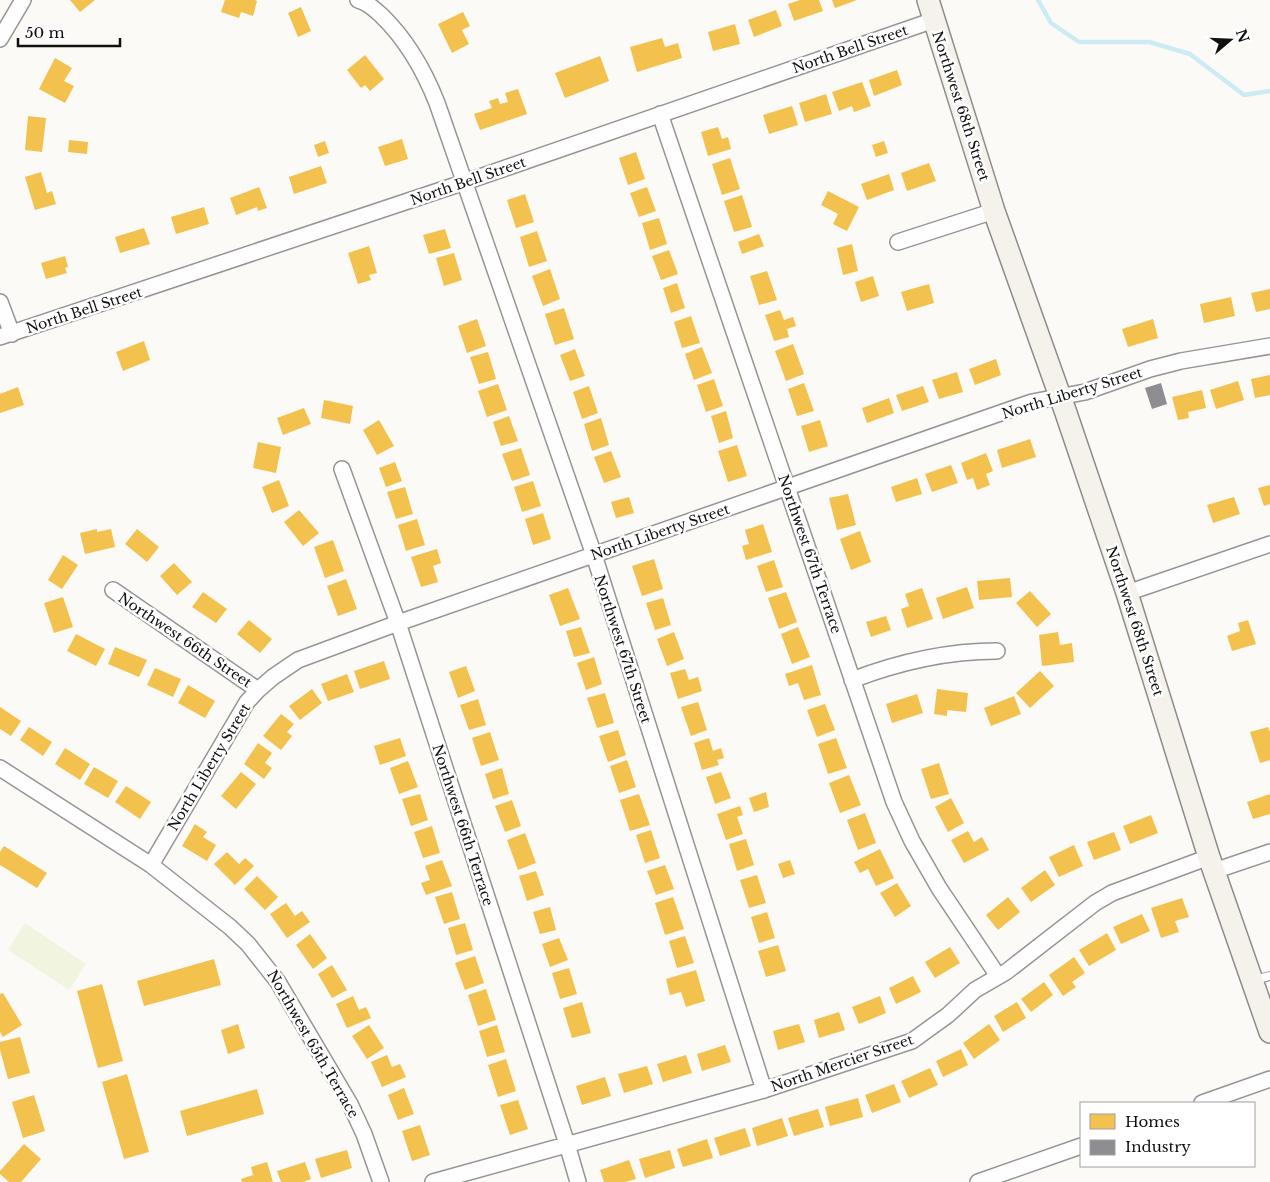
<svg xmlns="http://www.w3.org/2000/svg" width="1270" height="1182" font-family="'Libre Baskerville',serif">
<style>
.pitch{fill:#f1f5e0}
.homes{fill:#f2c14e}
.industry{fill:#8d8d92}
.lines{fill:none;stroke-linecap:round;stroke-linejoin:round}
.stream{stroke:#ccebf5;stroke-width:4.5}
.service-casing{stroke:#969594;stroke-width:10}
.minor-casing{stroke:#969594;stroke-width:18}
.secondary-casing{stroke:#8d8c8a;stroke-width:24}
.service{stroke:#fffefe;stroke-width:8}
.minor{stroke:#fffefe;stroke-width:15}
.secondary{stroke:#f5f2eb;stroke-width:21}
.labels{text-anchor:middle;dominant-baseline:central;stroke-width:5;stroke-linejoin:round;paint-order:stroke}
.street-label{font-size:14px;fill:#101010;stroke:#fff}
</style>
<rect width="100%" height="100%" fill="#fcfaf6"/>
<path class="pitch" d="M25,923L86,964L69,990L8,950Z"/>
<path class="homes" d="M70,0H95L80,12Z
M225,0H255L257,1L253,16L241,12L239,18L221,12Z
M800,0H819L823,11L794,21L788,4Z
M832,0H857L835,8Z
M301,7L311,31L298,37L288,13Z
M776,10L782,26L754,37L748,20Z
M463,12L470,26L462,30L469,44L452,53L438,24Z
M735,24L740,44L713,51L708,32Z
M662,38L665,47L678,43L682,58L637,72L630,47Z
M365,55L384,79L370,91L365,85L361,88L347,70Z
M600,56L609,81L565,98L555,73Z
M55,58L72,68L64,81L74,86L65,103L39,89Z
M897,70L902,85L874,96L869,80Z
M862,82L871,106L854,112L852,106L839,111L832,92Z
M518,89L527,114L480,130L474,114L492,108L489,101L498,98L500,104L508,102L505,93Z
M826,94L832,114L805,122L799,103Z
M792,106L798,125L769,134L763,115Z
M28,116L46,118L42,152L25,150Z
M718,127L722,139L728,137L731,149L708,156L701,132Z
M402,139L408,159L385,166L378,147Z
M69,140L88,142L87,154L68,152Z
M325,141L329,153L318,157L314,145Z
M884,141L888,153L876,157L872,145Z
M636,152L645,179L628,185L619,158Z
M730,158L740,189L722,195L712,164Z
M929,163L936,181L907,191L901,173Z
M321,166L327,183L294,194L289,177Z
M41,172L47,193L52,191L56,204L35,210L25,177Z
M889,174L894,190L867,200L861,184Z
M259,187L267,208L258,211L257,207L236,215L230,198Z
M647,187L656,211L639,217L630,193Z
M828,191L859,207L847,231L833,224L838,214L821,205Z
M525,194L534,222L516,228L507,200Z
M742,195L752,227L734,232L724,201Z
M204,207L209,224L176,234L171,217Z
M659,218L667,244L650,250L642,223Z
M144,228L150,244L120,253L115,237Z
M445,229L451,248L429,254L423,235Z
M537,231L547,261L529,267L520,237Z
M759,234L764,246L742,254L738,242Z
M852,244L858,271L843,275L837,248Z
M369,246L377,273L369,275L371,280L358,284L348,253Z
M669,250L678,274L661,280L652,256Z
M454,253L462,280L444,286L436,258Z
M65,256L68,267L65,268L67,273L46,279L41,263Z
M550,269L560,299L543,306L532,276Z
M767,271L777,300L759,305L750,276Z
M873,276L879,296L861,302L855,282Z
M677,283L685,308L671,313L663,288Z
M929,284L934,303L907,311L901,292Z
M1270,289V309L1256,312L1251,293Z
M1231,297L1235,316L1204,323L1200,304Z
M564,308L574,339L555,345L545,314Z
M780,310L784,320L793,317L796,326L787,329L789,337L774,341L765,315Z
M691,316L700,343L682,348L674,322Z
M477,319L486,346L467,353L458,326Z
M1153,319L1158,338L1128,347L1122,329Z
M144,341L150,360L123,371L116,352Z
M793,344L804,374L786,381L775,351Z
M702,347L712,373L694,380L685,354Z
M575,349L585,376L570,381L560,355Z
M488,352L496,379L479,384L470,357Z
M996,359L1001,375L975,385L969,369Z
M957,372L963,392L939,399L932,380Z
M1270,375V395L1255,398L1251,379Z
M714,379L723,406L706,412L697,385Z
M1238,381L1244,400L1216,409L1210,390Z
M804,383L814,411L797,416L788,389Z
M498,384L507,410L487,417L478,391Z
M589,386L598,413L582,419L573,392Z
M923,386L929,402L902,411L896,395Z
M18,387L24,405L0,413V394Z
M1202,390L1206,408L1188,412L1189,418L1178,420L1172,397Z
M889,398L894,413L867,423L862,408Z
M324,400L353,406L350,424L321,418Z
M304,408L311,424L283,435L277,418Z
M726,411L733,438L719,443L711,416Z
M509,416L518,441L501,446L493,422Z
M601,418L609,445L592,451L584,424Z
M379,420L394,446L377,455L363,430Z
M820,420L828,446L809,452L801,426Z
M1030,439L1036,457L1002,468L997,450Z
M258,442L281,447L276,473L253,468Z
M737,445L747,476L728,482L718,451Z
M521,448L530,475L512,481L502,454Z
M611,451L621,477L604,483L594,457Z
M986,453L993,471L986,474L990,485L977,490L973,478L967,480L961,463Z
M395,462L402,481L386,487L379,468Z
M951,465L958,483L932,492L925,474Z
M917,478L922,494L896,502L891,487Z
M279,480L289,506L272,513L262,487Z
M533,481L541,506L522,512L514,487Z
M1270,485V504L1264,506L1258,488Z
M405,487L413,514L396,519L387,492Z
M848,494L856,525L837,530L829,498Z
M629,497L634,513L616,518L611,502Z
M1234,497L1240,514L1213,523L1207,505Z
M299,510L319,533L303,546L284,522Z
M543,513L551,539L533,545L525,519Z
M417,519L425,545L406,551L398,525Z
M763,524L772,552L746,560L742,546L749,544L745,530Z
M97,529V532L111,529L115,547L85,554L80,533Z
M137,529L159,547L147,562L125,544Z
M860,531L871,562L851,570L840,539Z
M333,540L344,571L325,578L314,547Z
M437,549L441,563L433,566L438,582L421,587L411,557Z
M63,555L78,565L62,589L48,580Z
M654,559L663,589L642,596L632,566Z
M774,560L783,587L766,592L757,566Z
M174,563L192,582L177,595L160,576Z
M1010,578L1012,597L979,600L977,581Z
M346,579L357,609L338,616L327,586Z
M967,587L974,608L943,619L936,598Z
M568,588L580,619L560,626L549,595Z
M922,588L933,619L907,628L901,609L909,606L905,594Z
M1030,591L1051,614L1037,627L1016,603Z
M203,592L227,609L216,623L192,607Z
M786,592L797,622L779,629L768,598Z
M63,597L73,627L54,633L44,603Z
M663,598L671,625L655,630L646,603Z
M886,616L891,630L871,637L866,622Z
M249,620L272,639L260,653L237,634Z
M1248,620L1256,644L1232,651L1227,636L1240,631L1238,623Z
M581,627L590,653L574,657L566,631Z
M798,627L810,657L792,664L781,634Z
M674,632L684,659L667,666L657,639Z
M1058,632L1060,645L1072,643L1074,662L1042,666L1039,635Z
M76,634L105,649L96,666L67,651Z
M115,647L147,660L139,677L108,664Z
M594,657L602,684L586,690L577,663Z
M384,661L390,679L360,689L354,671Z
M812,665L821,695L804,700L798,683L789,686L785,674Z
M466,666L475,691L458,698L449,672Z
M155,668L181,679L173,697L147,685Z
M685,669L689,680L698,677L702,691L678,699L670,673Z
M1040,671L1054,686L1030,708L1016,693Z
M347,674L354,692L328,701L321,684Z
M188,685L215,701L205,718L178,703Z
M312,689L322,703L300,720L289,706Z
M937,689L968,693L966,712L947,710V716L934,714Z
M605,693L614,723L597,728L587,698Z
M917,694L923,713L892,723L886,704Z
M1014,696L1021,714L991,726L984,708Z
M478,699L486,725L469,730L460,705Z
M698,702L707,730L691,736L681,707Z
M825,704L835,730L817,737L807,710Z
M0,707L21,721L11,736L0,729Z
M281,714L294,724L287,732L292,736L281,750L263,736Z
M29,727L52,742L43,756L20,740Z
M1268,727L1270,732V760L1260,763L1250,732Z
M618,730L626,755L608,762L599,736Z
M490,732L499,760L481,766L472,738Z
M400,738L406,756L380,765L374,746Z
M709,738L713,751L721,748L724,758L717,760L719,765L702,770L694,743Z
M836,738L847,768L828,774L818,744Z
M258,743L272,753L265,763L272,768L264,779L244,764Z
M65,748L90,764L80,780L55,764Z
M627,760L636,787L619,793L610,766Z
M408,761L418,787L399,794L390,768Z
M939,763L949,794L931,799L921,769Z
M94,767L118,781L108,798L84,784Z
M502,768L509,794L493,799L485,774Z
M241,772L256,784L236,809L221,796Z
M721,772L731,798L715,804L706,777Z
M849,775L861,805L840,813L829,783Z
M126,786L151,802L140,819L115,802Z
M766,792L769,807L754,812L749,798Z
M420,794L428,820L411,826L402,799Z
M639,794L650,825L630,831L620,800Z
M1270,794V814L1253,819L1247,802Z
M951,798L964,823L948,832L935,807Z
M512,800L521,826L505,832L495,806Z
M740,806L743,815L737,817L743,834L726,840L717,814Z
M865,813L876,843L858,850L847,820Z
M1151,815L1158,833L1130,844L1123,826Z
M195,824L207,832L203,837L216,845L207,861L182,846Z
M432,826L440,853L423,858L414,832Z
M651,830L660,858L645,863L636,835Z
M968,831L974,842L982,837L989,850L964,863L951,840Z
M1114,832L1121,850L1094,860L1087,842Z
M525,833L536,863L518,870L507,840Z
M746,839L754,865L737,871L729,844Z
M1074,845L1083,866L1059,877L1049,857Z
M4,846L47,873L37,888L0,865V852Z
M880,849L894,878L876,886L868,869L860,873L854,862Z
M227,852L239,864L245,858L254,866L235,885L214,864Z
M442,860L452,886L426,895L421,883L430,880L425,866Z
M790,860L795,874L783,878L778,864Z
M665,865L674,889L656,895L647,871Z
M1045,870L1055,885L1031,902L1021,888Z
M536,871L544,895L527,901L519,876Z
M757,875L766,903L749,908L740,880Z
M257,876L278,897L265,910L244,889Z
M897,883L911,906L895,917L880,893Z
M452,892L460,919L444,924L435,897Z
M673,897L684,929L665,935L655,903Z
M1008,897L1020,912L998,930L986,915Z
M1182,898L1189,917L1175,921L1179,932L1161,938L1151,908Z
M286,903L295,916L302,911L310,922L287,938L270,914Z
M550,907L556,930L540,934L533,912Z
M767,912L775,938L759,943L751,917Z
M1142,914L1150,931L1121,944L1113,927Z
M465,923L473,950L456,955L448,928Z
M1107,933L1116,950L1089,966L1079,950Z
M310,934L327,958L313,969L296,945Z
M685,936L694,963L677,968L669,941Z
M559,938L568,960L550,967L542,944Z
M778,945L786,971L766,977L758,951Z
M950,947L960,963L935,978L925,962Z
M475,956L484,983L465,990L455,963Z
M1074,957L1085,973L1072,982L1076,987L1063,996L1049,975Z
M214,959L221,985L144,1006L137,981Z
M332,965L347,990L332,998L318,974Z
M569,968L577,994L560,999L552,973Z
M696,970L705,1001L686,1007L681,992L670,995L666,979Z
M913,976L921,992L896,1004L889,988Z
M1044,982L1053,995L1031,1012L1021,999Z
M102,984L123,1061L98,1068L77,991Z
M486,989L496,1020L478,1026L468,995Z
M3,993L22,1025L3,1037L0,1032V994Z
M353,996L359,1010L366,1007L371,1018L347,1028L336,1004Z
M880,996L886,1013L859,1024L852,1007Z
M582,1002L591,1033L572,1038L563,1008Z
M1017,1002L1026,1018L1003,1032L994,1016Z
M839,1012L845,1030L819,1038L814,1020Z
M238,1024L245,1048L228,1054L221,1030Z
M799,1024L805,1042L778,1050L773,1031Z
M989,1024L1000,1040L974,1059L963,1043Z
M369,1025L384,1048L367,1059L352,1036Z
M497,1025L505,1052L487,1057L479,1031Z
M20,1037L30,1073L8,1079L0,1050V1042Z
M725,1045L731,1062L702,1071L697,1054Z
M961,1049L968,1065L943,1077L936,1061Z
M387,1055L392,1067L400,1064L406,1077L382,1087L371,1062Z
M686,1055L692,1073L663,1082L657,1064Z
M506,1059L516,1091L498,1097L488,1065Z
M647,1066L653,1084L624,1093L618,1074Z
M930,1068L938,1085L909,1098L901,1081Z
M127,1074L149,1152L124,1159L102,1082Z
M605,1077L611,1096L582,1105L576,1086Z
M894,1084L901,1102L872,1113L865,1095Z
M404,1088L414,1114L398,1120L388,1095Z
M257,1089L264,1114L187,1136L180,1111Z
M34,1095L45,1131L23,1138L12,1102Z
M858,1098L863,1117L830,1126L825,1107Z
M518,1100L528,1129L510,1135L500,1105Z
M818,1109L824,1127L794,1136L788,1118Z
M782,1118L788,1136L757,1146L752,1128Z
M420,1125L430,1155L412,1161L402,1131Z
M745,1128L751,1146L720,1156L714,1138Z
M707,1139L713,1158L683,1167L677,1149Z
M24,1144L41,1159L21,1182H9L0,1174V1171Z
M347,1150L352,1168L321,1178L315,1159Z
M670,1150L675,1168L645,1178L639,1159Z
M629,1160L636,1179L625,1182H604L600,1170Z
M267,1162L273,1182H242L241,1179L253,1175L251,1167Z
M305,1162L311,1179L303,1182H281L277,1171Z"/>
<path class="industry" d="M1161,383L1167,404L1152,409L1145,388Z"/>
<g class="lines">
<path class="stream" d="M1038,0L1051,23L1079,42H1149L1190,54L1244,95L1270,91"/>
<g class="service-casing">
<path id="service" d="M1254,980L1270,976"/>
</g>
<g class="minor-casing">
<path id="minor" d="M358,0C368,3 373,8 381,15C407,40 424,70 437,103L594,555L764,1090
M0,39L23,0
M660,114L894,802L912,841L939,888L998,976
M898,242L994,211
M0,302L12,334
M0,337L465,182L934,20
M342,469L398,623L567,1144L578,1182
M113,590L258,690
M1127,593L1270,544
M852,680C899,662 946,651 997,651
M0,768L151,865L230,927L248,944L278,982L350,1104L364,1134L381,1182
M151,865L247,702L258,690L273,677L298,660L398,623L1032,402L1085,392L1150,369L1181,361L1270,346
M1214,871L1270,852
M1202,1103L1270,1079
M433,1182L764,1090L912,1041L948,1015L975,990L1006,972L1095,903L1112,893L1209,857
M978,1182L1081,1146"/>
</g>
<g class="secondary-casing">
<path id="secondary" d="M928,0L994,211L1066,413L1127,593L1209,857L1270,1032"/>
</g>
<use href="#service" class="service"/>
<use href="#minor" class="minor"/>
<use href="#secondary" class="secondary"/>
</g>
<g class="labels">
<g class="street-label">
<text transform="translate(850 49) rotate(-19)">North Bell Street</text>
<text transform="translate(961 106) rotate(72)">Northwest 68th Street</text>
<text transform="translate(468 181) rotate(-19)">North Bell Street</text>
<text transform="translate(84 310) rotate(-18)">North Bell Street</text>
<text transform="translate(1072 393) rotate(-17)">North Liberty Street</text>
<text transform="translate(660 532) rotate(-19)">North Liberty Street</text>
<text transform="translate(810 554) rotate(71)">Northwest 67th Terrace</text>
<text transform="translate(1135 621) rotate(72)">Northwest 68th Street</text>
<text transform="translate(185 640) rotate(34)">Northwest 66th Street</text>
<text transform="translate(623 649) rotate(72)">Northwest 67th Street</text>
<text transform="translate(209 767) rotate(-59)">North Liberty Street</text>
<text transform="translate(463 825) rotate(72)">Northwest 66th Terrace</text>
<text transform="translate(313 1044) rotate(60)">Northwest 65th Terrace</text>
<text transform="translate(842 1063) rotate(-19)">North Mercier Street</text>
</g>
</g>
<rect x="1080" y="1102" width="175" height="65" fill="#ffffff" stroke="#9f9f9f"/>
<rect x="1090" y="1114" width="25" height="15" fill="#f2c14e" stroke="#9f9f9f"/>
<text x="1125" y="1127" font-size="15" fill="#101010">Homes</text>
<rect x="1090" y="1140" width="25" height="15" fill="#8d8d92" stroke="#9f9f9f"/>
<text x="1125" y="1152" font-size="15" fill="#101010">Industry</text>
<g transform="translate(1230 40) rotate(71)" stroke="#ffffff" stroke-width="4" paint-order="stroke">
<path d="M0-4L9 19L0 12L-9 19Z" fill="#101010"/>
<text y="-8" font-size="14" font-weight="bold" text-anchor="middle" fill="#101010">N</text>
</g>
<path d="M18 38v8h102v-8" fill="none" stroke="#101010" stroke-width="2.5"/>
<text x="25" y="38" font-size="15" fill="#101010" stroke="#ffffff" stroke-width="4" paint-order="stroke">50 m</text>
</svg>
